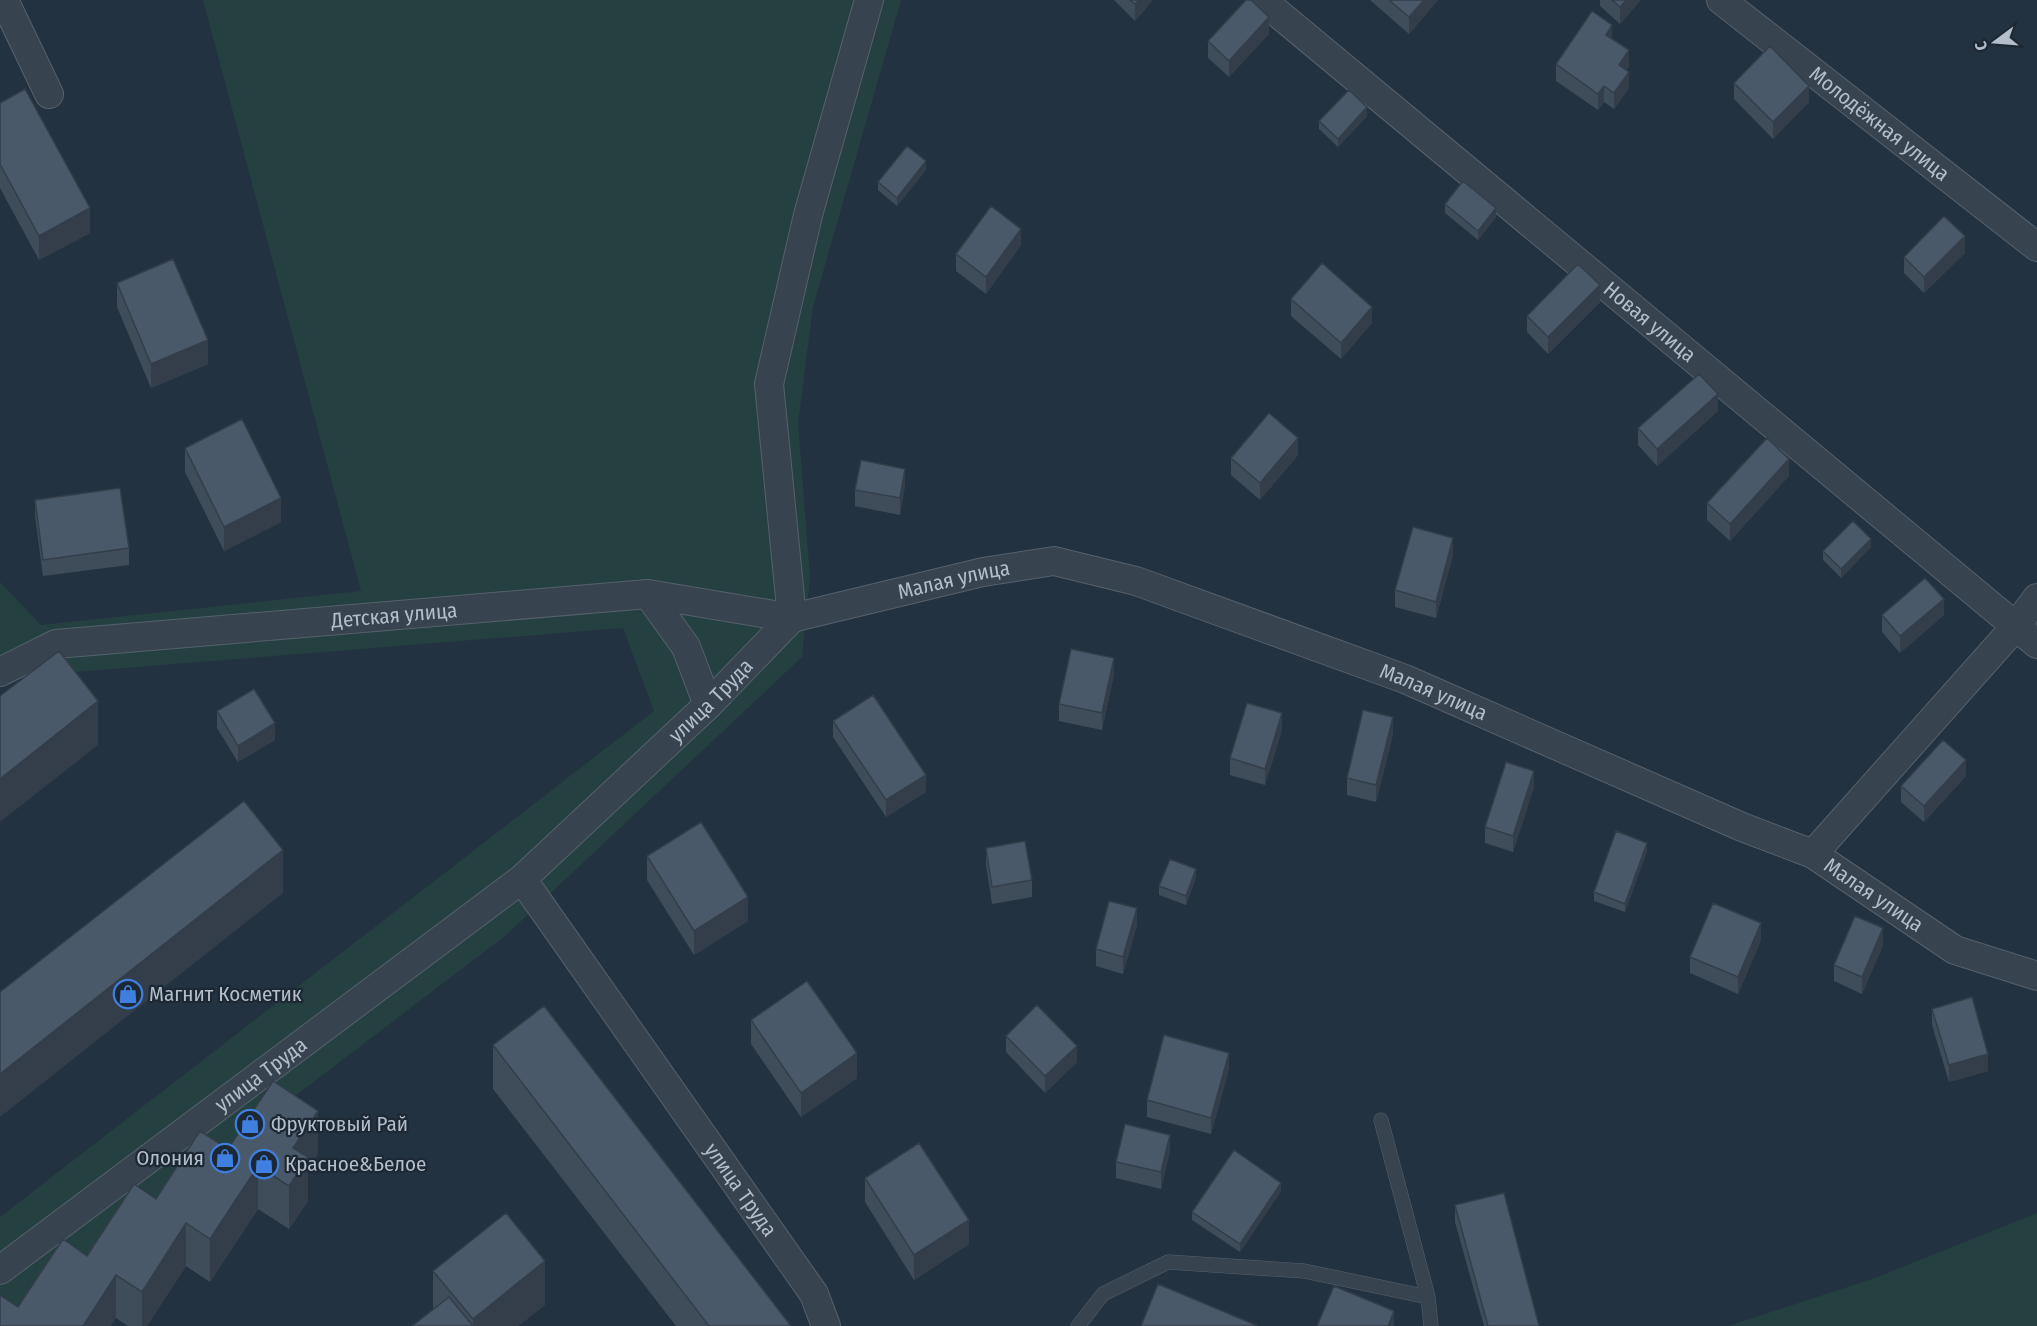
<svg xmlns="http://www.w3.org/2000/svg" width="2037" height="1326" font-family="'Fira Sans Condensed',sans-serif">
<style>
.green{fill:#254041}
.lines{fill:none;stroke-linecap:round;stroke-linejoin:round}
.service-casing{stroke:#56616d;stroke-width:15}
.minor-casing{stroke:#56616d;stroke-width:30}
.service{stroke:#384350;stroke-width:14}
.minor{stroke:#384350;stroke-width:28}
.wall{fill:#3f4d5a}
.shaded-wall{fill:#333e4a}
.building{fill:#495969;stroke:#333e4a;stroke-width:1.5}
.labels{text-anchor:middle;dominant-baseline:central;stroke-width:4.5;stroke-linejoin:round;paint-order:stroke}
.street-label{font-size:21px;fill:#b4beca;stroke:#1d2835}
.poi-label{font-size:21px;fill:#b4beca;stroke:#1d2835;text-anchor:start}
</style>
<rect width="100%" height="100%" fill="#233240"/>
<path class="green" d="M203,0H901L813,307L798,423L810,576L802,657L505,936L0,1321V1217L654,711L623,628L0,678V582L41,625L361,591Z
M2037,1213V1326H1728L1875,1278Z"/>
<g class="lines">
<g class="service-casing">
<path id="service" d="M1381,1120L1428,1297L1431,1326
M1078,1326L1103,1294L1168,1262L1304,1271L1428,1297"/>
</g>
<g class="minor-casing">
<g id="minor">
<path d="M4,0L49,94"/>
<path id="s1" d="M1262,0L2037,644"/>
<path id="s2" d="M1721,0L2037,247"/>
<path d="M648,594L686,647L708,705"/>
<path d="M792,618L769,384L808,215L869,0"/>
<path id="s3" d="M0,672L56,644L648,594L792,618L983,572L1054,561L1136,581L1405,679L1742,827L1813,854L1955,950L2037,976"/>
<path d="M1813,854L2016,626L2037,598"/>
<path id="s4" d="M522,879L814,1294L826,1326"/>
<path id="s5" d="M0,1270L522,879L708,705L792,618"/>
</g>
</g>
<use href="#service" class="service"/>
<use href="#minor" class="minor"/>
</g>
<path class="wall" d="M1114,0H1153L1135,21Z
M1370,0H1438L1409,34Z
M1600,0H1641L1620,24L1600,6Z
M1269,34L1229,77L1208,58V41Z
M1612,39L1629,67L1626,70L1629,88L1614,109L1604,102L1598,110L1556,81V64Z
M1734,83L1809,102L1773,139L1734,99Z
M0,103L90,233L39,260L0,188Z
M1367,116L1338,147L1319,129V121Z
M926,170L897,206L878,190V182Z
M1445,204L1496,217L1478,240L1445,213Z
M1021,245L986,294L956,271V254Z
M1965,253L1924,293L1904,273V257Z
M117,283L208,364L151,388L117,307Z
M1291,299L1372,323L1341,359L1291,316Z
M1600,302L1548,354L1527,332V316Z
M1718,411L1657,466L1638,445V428Z
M185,448L281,522L224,551L185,472Z
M1298,455L1260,500L1231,475V458Z
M1789,476L1730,541L1707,520V503Z
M905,485L900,515L855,506V490Z
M35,500L129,548V565L43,576L35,516Z
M1871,547L1841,578L1823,560V551Z
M1453,555L1436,618L1395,607V590Z
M1882,615H1944L1900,653L1882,632Z
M1114,674L1102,730L1059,721V704Z
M217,711L275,740L238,762L217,728Z
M833,721L926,792L886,817L833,737Z
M1282,730L1265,785L1230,775V758Z
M1393,734L1376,802L1347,795V778Z
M1966,776L1924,822L1901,802V786Z
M1534,787L1513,852L1485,843V827Z
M986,848L1032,880V897L992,904L986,864Z
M1647,851L1625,912L1594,901V892Z
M647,856L748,921L694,955L647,880Z
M1196,877L1186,905L1159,895V886Z
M1137,925L1123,974L1096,966V949Z
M1761,940L1738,994L1690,973V957Z
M1883,945L1862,994L1834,981V965Z
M1932,1009L1988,1071L1949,1082L1932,1025Z
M751,1020L857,1078L801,1117L751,1044Z
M1006,1036L1077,1062L1045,1093L1006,1052Z
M493,1045L791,1326H676L493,1089Z
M1229,1069L1211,1134L1147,1117V1100Z
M228,1149L318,1154L308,1169V1201L289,1229L258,1209L210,1282L186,1266L147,1326H128L116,1318L18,1307L87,1256L156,1199Z
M1170,1151L1161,1189L1116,1178V1162Z
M865,1178L969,1244L914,1280L865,1202Z
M1281,1191L1240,1252L1192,1220V1212Z
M1455,1205L1539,1326H1484L1455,1222Z
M433,1271L545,1305L518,1326H412L433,1309Z"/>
<path class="shaded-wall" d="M1139,0H1153L1135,21V4Z
M1424,0H1438L1409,34V17Z
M1626,0H1641L1620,24V7Z
M1269,17V34L1229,77V61Z
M1612,25V42L1606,35Z
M1629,50V67L1619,81V65Z
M1629,72V88L1614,109V93Z
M1604,86V102L1598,110V94Z
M1809,86V102L1773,139V122Z
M1367,107V116L1338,147V139Z
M926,161V170L897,206V198Z
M90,208V233L39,260V236Z
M1496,208V217L1478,240V231Z
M1021,229V245L986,294V277Z
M1965,236V253L1924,293V277Z
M1600,285V302L1548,354V337Z
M1372,307V323L1341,359V343Z
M208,340V364L151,388V364Z
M1718,394V411L1657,466V449Z
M1298,438V455L1260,500V483Z
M1789,459V476L1730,541V524Z
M905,469V485L900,515V498Z
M281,498V522L224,551V527Z
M1453,538V555L1436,618V602Z
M1871,539V547L1841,578V569Z
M1944,599V615L1900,653V636Z
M1114,658V674L1102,730V713Z
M98,701V745L0,822V779Z
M1282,713V730L1265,785V769Z
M1393,717V734L1376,802V785Z
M275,723V740L238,762V746Z
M1966,760V776L1924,822V806Z
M1534,771V787L1513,852V836Z
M926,775V792L886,817V800Z
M1647,843V851L1625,912V904Z
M283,850V893L0,1117V1074Z
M1196,869V877L1186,905V896Z
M748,897V921L694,955V931Z
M1137,908V925L1123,974V957Z
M1761,923V940L1738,994V977Z
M1883,928V945L1862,994V977Z
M1077,1046V1062L1045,1093V1076Z
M857,1053V1078L801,1117V1093Z
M1229,1053V1069L1211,1134V1118Z
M1988,1054V1071L1949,1082V1065Z
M318,1111V1154L308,1169V1201L289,1229V1186L293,1148Z
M1170,1135V1151L1161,1189V1172Z
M258,1166V1209L210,1282V1239Z
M1281,1183V1191L1240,1252V1244Z
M969,1220V1244L914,1280V1255Z
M186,1223V1266L147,1326H142V1292Z
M545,1261V1305L518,1326H473V1319Z
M116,1275V1318L111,1326H83Z
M1394,1311V1326H1388Z"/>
<path class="building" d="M1130,0H1139L1135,4Z
M1246,0H1251L1269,17L1229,61L1208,41Z
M1389,0H1424L1409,17Z
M1612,0H1626L1620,7Z
M1592,11L1612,25L1606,35L1629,50L1619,65L1629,72L1614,93L1604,86L1598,94L1556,64Z
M1770,46L1809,86L1773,122L1734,83Z
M25,89L90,208L39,236L0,164V103Z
M1349,90L1367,107L1338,139L1319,121Z
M907,146L926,161L897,198L878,182Z
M1463,181L1496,208L1478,231L1445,204Z
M991,206L1021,229L986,277L956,254Z
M1944,216L1965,236L1924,277L1904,257Z
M173,259L208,340L151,364L117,283Z
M1322,263L1372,307L1341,343L1291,299Z
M1578,264L1600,285L1548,337L1527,316Z
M1699,374L1718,394L1657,449L1638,428Z
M1269,413L1298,438L1260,483L1231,458Z
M242,419L281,498L224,527L185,448Z
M1767,438L1789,459L1730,524L1707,503Z
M861,460L905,469L900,498L855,490Z
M120,488L129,548L43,560L35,500Z
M1853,521L1871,539L1841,569L1823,551Z
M1413,527L1453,538L1436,602L1395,590Z
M1925,578L1944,599L1900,636L1882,615Z
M1071,649L1114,658L1102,713L1059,704Z
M59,651L98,701L0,779V696Z
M254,689L275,723L238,746L217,711Z
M873,695L926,775L886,800L833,721Z
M1247,703L1282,713L1265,769L1230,758Z
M1363,710L1393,717L1376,785L1347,778Z
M1943,740L1966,760L1924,806L1901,786Z
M1506,762L1534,771L1513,836L1485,827Z
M244,801L283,850L0,1074V992Z
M701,822L748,897L694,931L647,856Z
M1616,831L1647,843L1625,904L1594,892Z
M1025,841L1032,880L992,887L986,848Z
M1170,859L1196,869L1186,896L1159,886Z
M1109,901L1137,908L1123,957L1096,949Z
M1713,903L1761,923L1738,977L1690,957Z
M1855,916L1883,928L1862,977L1834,965Z
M807,981L857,1053L801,1093L751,1020Z
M1972,997L1988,1054L1949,1065L1932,1009Z
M1037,1005L1077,1046L1045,1076L1006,1036Z
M544,1006L791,1326H709L493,1045Z
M1164,1035L1229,1053L1211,1118L1147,1100Z
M273,1081L318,1111L293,1148L308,1157L289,1186L258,1166L210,1239L186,1223L142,1292L116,1275L83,1326H0V1295L18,1307L63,1239L87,1256L134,1184L156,1199L200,1131L228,1149Z
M1125,1124L1170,1135L1161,1172L1116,1162Z
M919,1143L969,1220L914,1255L865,1178Z
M1234,1150L1281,1183L1240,1244L1192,1212Z
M1504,1193L1539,1326H1488L1455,1205Z
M506,1213L545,1261L473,1319L433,1271Z
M1158,1284L1258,1326H1141Z
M1334,1286L1394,1311L1388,1326H1317Z
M449,1297L473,1326H412Z"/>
<defs>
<g id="shop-ring" transform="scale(1.5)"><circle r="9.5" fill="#1d2835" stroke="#3f7fe0" stroke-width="1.5"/><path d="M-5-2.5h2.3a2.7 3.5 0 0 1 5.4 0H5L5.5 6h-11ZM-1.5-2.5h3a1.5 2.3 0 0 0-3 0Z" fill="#3f7fe0"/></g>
</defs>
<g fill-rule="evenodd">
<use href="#shop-ring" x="128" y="994"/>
<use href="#shop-ring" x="250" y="1124"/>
<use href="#shop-ring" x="225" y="1158"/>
<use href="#shop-ring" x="264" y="1164"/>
</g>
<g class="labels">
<g class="street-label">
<text stroke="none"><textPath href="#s2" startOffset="201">Молодёжная улица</textPath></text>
<text stroke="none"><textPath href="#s1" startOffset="504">Новая улица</textPath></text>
<text stroke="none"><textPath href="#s3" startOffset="969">Малая улица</textPath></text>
<text stroke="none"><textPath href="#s3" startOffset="402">Детская улица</textPath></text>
<text stroke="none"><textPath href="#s3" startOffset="1473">Малая улица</textPath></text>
<text stroke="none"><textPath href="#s5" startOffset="912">улица Труда</textPath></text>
<text stroke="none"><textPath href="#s3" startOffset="1959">Малая улица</textPath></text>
<text stroke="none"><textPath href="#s5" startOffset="326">улица Труда</textPath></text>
<text stroke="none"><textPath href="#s4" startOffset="380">улица Труда</textPath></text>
</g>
<g class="poi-label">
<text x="149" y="994">Магнит Косметик</text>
<text x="271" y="1124">Фруктовый Рай</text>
<text x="204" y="1158" text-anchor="end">Олония</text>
<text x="285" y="1164">Красное&amp;Белое</text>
</g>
</g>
<g transform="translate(1995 42) rotate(254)" stroke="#1d2835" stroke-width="4.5" paint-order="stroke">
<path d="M0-4.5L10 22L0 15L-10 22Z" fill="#b4beca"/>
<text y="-9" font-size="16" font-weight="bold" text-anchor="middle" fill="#b4beca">С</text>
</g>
</svg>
